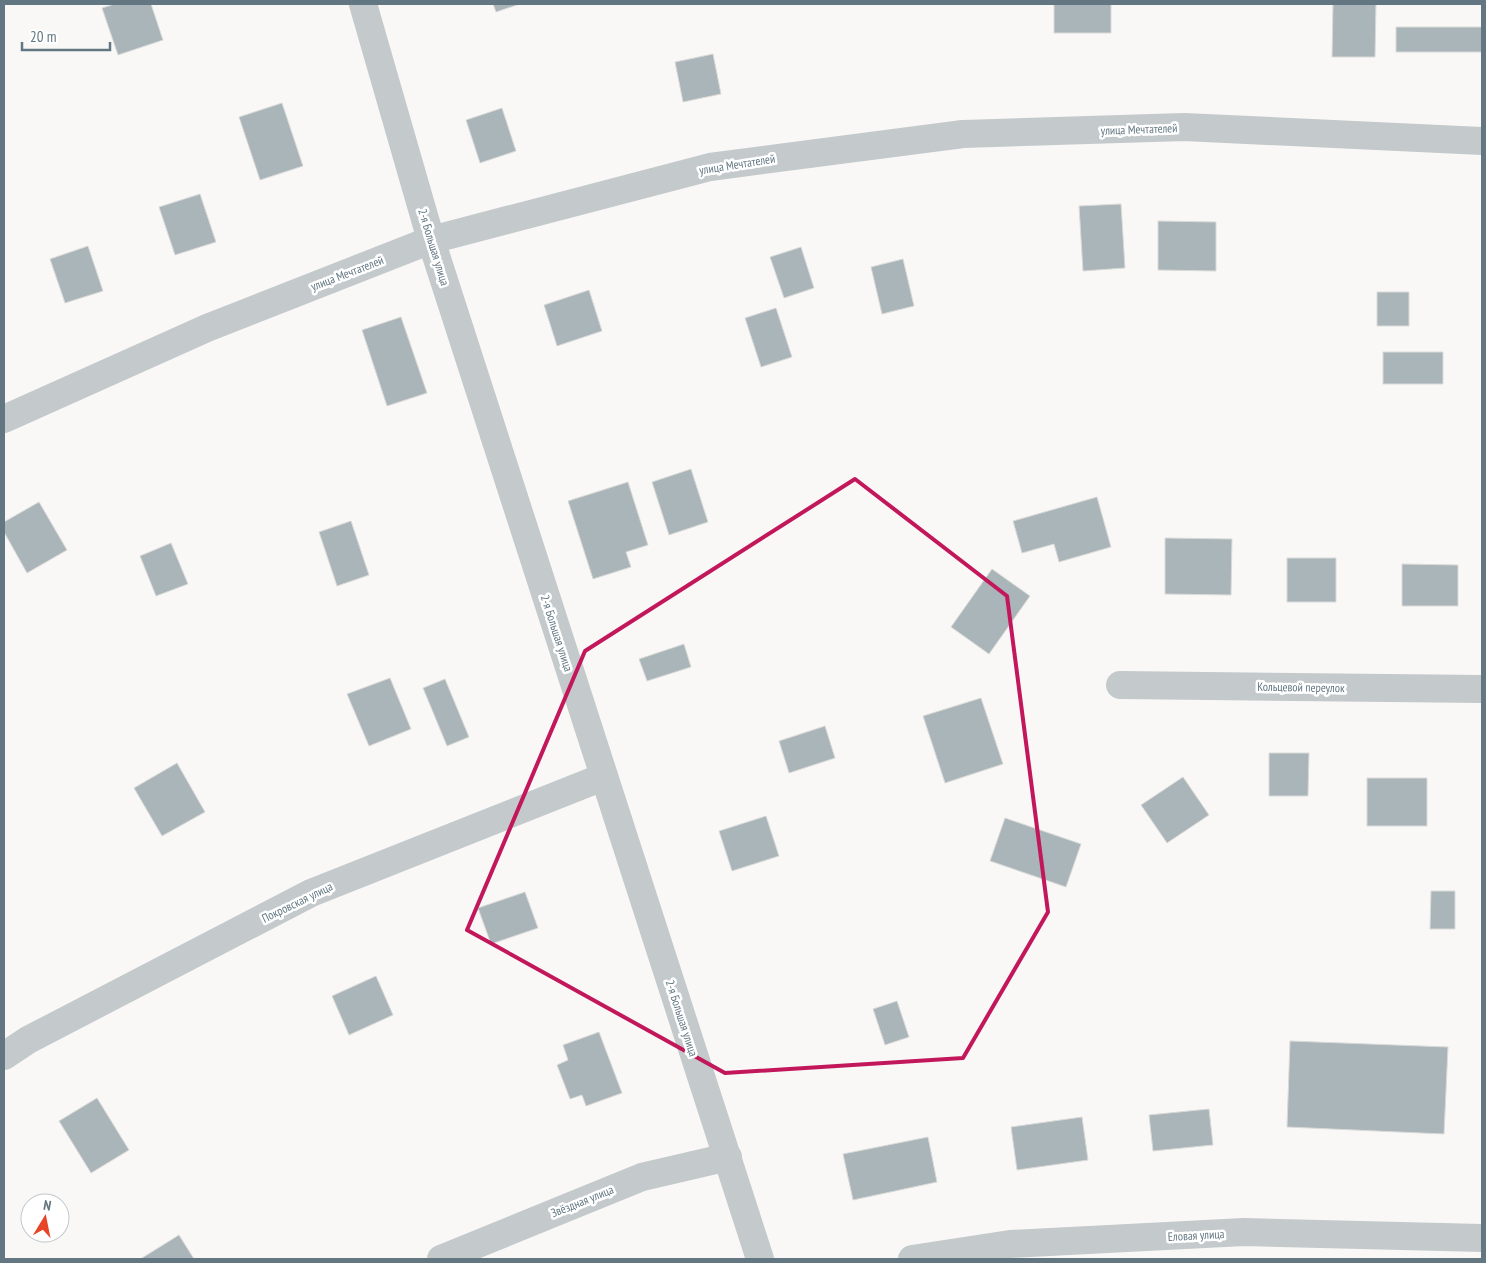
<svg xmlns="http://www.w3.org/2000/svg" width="1486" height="1263" font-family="'PT Sans Narrow',sans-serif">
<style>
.building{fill:#aab5b9;stroke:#dadad8}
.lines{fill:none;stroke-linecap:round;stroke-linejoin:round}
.street{stroke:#c4c9cc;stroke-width:28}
.marked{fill:none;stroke:#c2185b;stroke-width:4;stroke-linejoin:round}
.labels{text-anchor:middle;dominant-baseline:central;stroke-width:5;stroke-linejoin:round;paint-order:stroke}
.street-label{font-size:12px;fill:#637782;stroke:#fff}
</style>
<rect width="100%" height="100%" fill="#f9f8f6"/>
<path class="building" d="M115,4H151L163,40L118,55L102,8Z
M493,4H520L496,12Z
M1054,4H1111V33H1054Z
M1333,4H1376L1375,57H1332Z
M1396,27H1482V52H1396Z
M713,54L721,94L683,102L675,62Z
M282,103L303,166L260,180L239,117Z
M502,108L516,151L480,163L466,120Z
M200,194L216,242L175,255L159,207Z
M1121,204L1125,268L1083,271L1079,206Z
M1158,221L1216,222V271L1158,270Z
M88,246L103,291L65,303L50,259Z
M801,247L814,288L784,298L770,257Z
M903,259L914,306L882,314L871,267Z
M589,290L602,331L557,346L544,305Z
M1377,292H1409V326H1377Z
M776,308L792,357L761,367L745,318Z
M401,317L427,393L387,406L362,330Z
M1383,352H1443V384H1383Z
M691,469L708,522L669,535L652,482Z
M628,482L648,545L626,552L631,567L593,579L568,501Z
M1097,497L1111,547L1059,562L1054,544L1022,553L1013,521Z
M39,502L67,550L27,573L4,532V522Z
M351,521L369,575L337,586L319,532Z
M1165,538L1232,539L1231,595L1165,594Z
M171,543L188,584L156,596L140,556Z
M1287,558H1336V602H1287Z
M1402,564L1458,565V606H1402Z
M992,569L1030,596L989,654L951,627Z
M684,644L691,667L647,681L639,659Z
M390,678L411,729L369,746L347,694Z
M445,679L469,737L447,746L423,688Z
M981,698L1003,764L945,783L923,716Z
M825,726L835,758L789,773L779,741Z
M1269,753H1309L1308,796H1269Z
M177,763L205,812L162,836L134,788Z
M1183,777L1209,815L1167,843L1141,805Z
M1367,778H1427V826H1367Z
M766,816L779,856L732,871L719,831Z
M1005,818L1081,844L1066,887L990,861Z
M1431,891H1455V929H1430Z
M525,892L538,928L491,944L478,908Z
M376,976L393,1015L349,1035L332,996Z
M897,1001L909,1037L885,1045L873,1009Z
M599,1032L622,1093L586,1106L582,1095L570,1099L557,1065L568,1060L563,1045Z
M1290,1041L1448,1047L1444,1134L1287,1127Z
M97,1098L129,1150L91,1173L59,1121Z
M1209,1109L1213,1145L1153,1151L1149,1115Z
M1082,1117L1088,1160L1017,1170L1011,1127Z
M928,1137L937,1182L853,1200L843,1154Z
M179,1235L194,1259H142V1258Z"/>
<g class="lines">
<path class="street" d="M363,4L431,240L760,1259
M4,419L207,328L431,240L710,167L963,134L1184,127L1482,141
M1120,685L1482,689
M4,1056L28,1040L311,893L603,777
M441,1259L642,1177L728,1157
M912,1259L1010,1244L1244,1232L1482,1238"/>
</g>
<path class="marked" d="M855,479L1007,596L1048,912L963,1058L725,1073L467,930L585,651Z"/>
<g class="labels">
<g class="street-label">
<text transform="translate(1139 129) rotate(-2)">улица Мечтателей</text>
<text transform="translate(737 164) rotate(-9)">улица Мечтателей</text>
<text transform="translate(434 247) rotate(73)">2-я Большая улица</text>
<text transform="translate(347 273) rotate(-21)">улица Мечтателей</text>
<text transform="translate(557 633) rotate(72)">2-я Большая улица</text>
<text transform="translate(1301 687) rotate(1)">Кольцевой переулок</text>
<text transform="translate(297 902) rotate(-26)">Покровская улица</text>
<text transform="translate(682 1018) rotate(72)">2-я Большая улица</text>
<text transform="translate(582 1201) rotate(-22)">Звёздная улица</text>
<text transform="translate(1196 1235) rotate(-3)">Еловая улица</text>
</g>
</g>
<rect width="1486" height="1263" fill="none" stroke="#637782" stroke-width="10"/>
<g transform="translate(45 1218) rotate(10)"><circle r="24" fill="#ffffff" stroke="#c1c9cd"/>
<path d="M0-4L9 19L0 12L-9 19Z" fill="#e84526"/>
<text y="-8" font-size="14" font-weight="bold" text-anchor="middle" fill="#637782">N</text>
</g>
<path d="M22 42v8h88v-8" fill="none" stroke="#637782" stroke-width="2.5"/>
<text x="30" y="42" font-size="15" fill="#637782" stroke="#ffffff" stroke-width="4" paint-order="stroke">20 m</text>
</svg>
